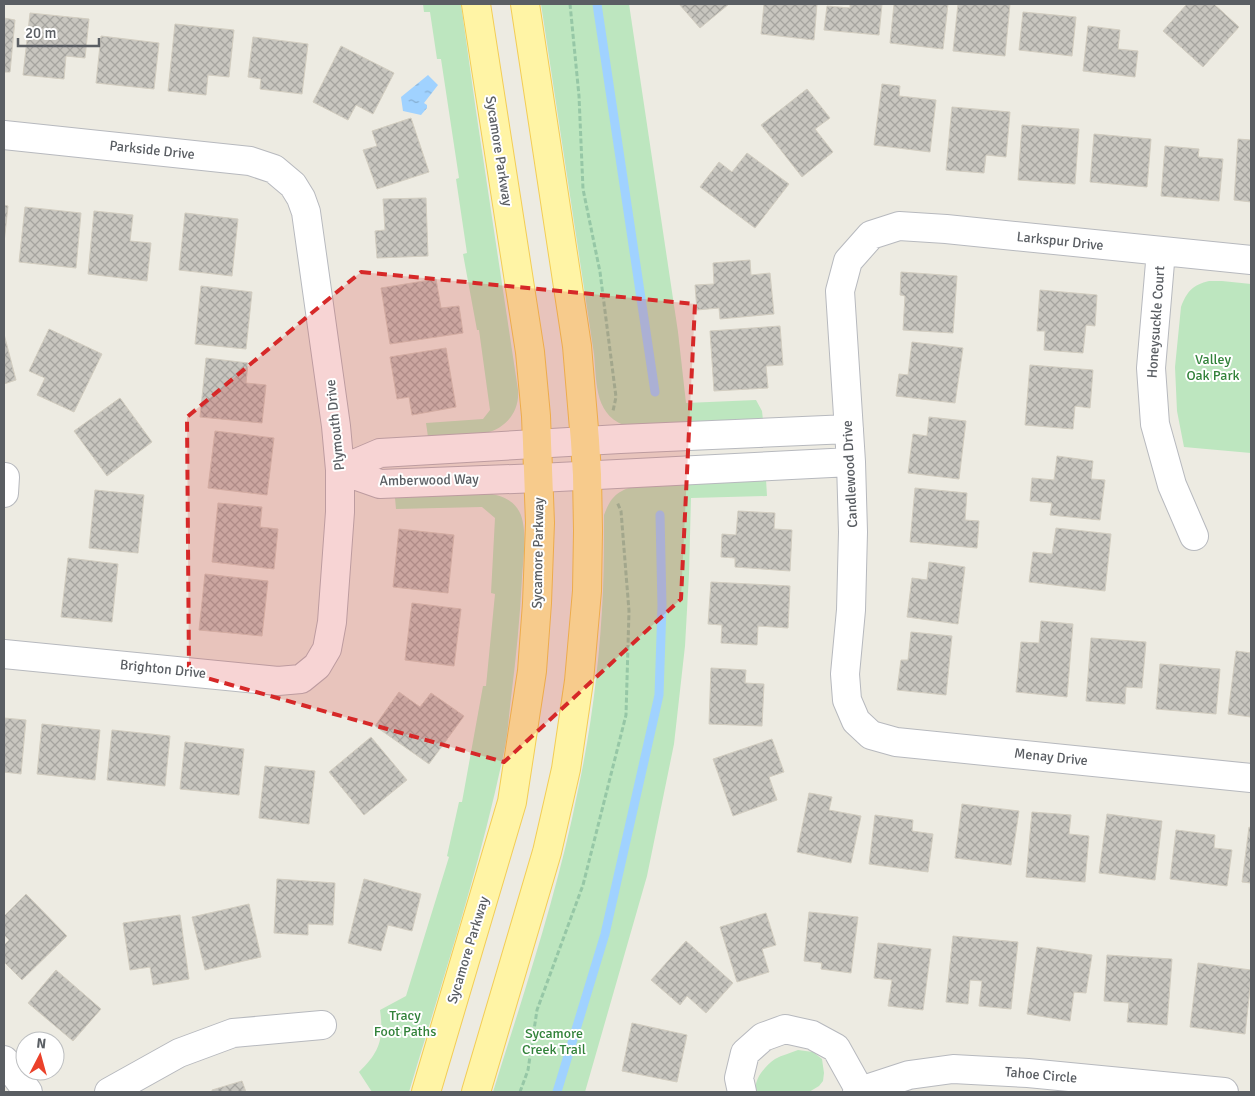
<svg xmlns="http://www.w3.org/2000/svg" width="1255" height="1096" font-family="Signika,sans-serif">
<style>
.green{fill:#bde6bf}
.water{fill:url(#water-ripples)}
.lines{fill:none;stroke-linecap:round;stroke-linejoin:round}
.stream{stroke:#a0d2ff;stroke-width:9}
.building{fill:url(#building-cross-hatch);stroke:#d2cdc0}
.minor-casing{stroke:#b7b9be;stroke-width:30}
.major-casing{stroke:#f3cd55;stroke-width:30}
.path{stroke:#96c7a6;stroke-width:3;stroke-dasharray:5 2.5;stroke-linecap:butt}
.minor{stroke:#fff;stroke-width:28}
.major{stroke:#fff4a5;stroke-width:28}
.marked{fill:#d62828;fill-opacity:0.2;stroke:#d62828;stroke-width:4;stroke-dasharray:10 6;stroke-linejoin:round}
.labels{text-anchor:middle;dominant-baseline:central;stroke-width:4;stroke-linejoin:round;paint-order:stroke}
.street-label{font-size:14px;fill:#5a5e63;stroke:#fff}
.park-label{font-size:14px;fill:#32823a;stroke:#fff}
</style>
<defs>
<pattern id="water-ripples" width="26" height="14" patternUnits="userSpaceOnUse" patternTransform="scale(1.25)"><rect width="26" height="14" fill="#a0d2ff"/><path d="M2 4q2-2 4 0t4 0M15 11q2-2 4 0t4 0" fill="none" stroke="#85aed2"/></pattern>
<pattern id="building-cross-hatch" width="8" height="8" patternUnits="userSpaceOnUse" patternTransform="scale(1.25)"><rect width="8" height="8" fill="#c8c6bf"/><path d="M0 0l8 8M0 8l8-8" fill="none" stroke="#a5a49f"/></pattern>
</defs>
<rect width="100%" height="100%" fill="#edebe2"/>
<path class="green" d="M423,4H461L476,111L518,390C520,412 505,429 485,433L428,437L426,423L483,419L490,410L479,330H477L463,254L467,253L456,179L459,178L441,59H437L430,12H424Z
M541,4H629L678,332L686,403L756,400L762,411L763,420L630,427C594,418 597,384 594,354Z
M1209,281H1222L1251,284V453L1184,447L1177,411L1175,367L1181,307C1187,291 1193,285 1209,281Z
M766,479L767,496L691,498L689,574L685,646L674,744L647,876L585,1092H493C524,992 558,892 578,790C592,725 600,657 603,591C604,566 604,540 604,515C611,497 616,492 634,486Z
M487,493C498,495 510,498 517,508C529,523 523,559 522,578C520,618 516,658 511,698C509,714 508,731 505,747C481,864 443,978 409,1092H372L359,1072C380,1052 384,1038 380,1010L406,996L449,857L447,856L459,802H462L483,686H486L495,594L491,593L495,518L482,507L396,509L395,498Z
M798,1050L813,1052L822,1059L824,1073L823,1081L819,1086L809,1092H756C753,1080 765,1066 775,1059C782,1055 791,1053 798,1050Z"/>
<path class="water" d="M428,75L438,85L424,103L427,105V108L421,115L403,111L401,97Z"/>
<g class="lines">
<path class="stream" d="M597,4L655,392
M557,1092L605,934L659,695L662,606L660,515"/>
</g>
<path class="building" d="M679,4H729L700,28Z
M764,4H817L814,40L761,34Z
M850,4H882L879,35L824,30L827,6L850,8Z
M894,4H948L943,49L890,43Z
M958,4H1010L1005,56L953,51Z
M1187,4H1214L1239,27L1203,67L1163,31Z
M1023,12L1076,17L1072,56L1019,50Z
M30,13L89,19L85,58L66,56L64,79L23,75Z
M4,18L15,20L10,72H4Z
M175,24L234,30L229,77L208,75L206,95L168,91Z
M1088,26L1120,30L1118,49L1138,51L1135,77L1083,71Z
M101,36L159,43L154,89L96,83Z
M253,37L308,44L302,94L260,89L261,79L248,77Z
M341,46L394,73L373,114L356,105L348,120L313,102Z
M882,84L900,86L899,96L936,100L930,152L874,145Z
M807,89L830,118L815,129L833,152L802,177L761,125Z
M952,107L1010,112L1006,157L986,155L984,173L946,170Z
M411,118L429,172L377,189L363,150L377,146L372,131Z
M1022,125L1079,129L1075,184L1018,180Z
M1094,134L1151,139L1147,187L1090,182Z
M1238,139L1251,140V202L1234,200Z
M1165,146L1199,149L1198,157L1223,159L1219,201L1161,196Z
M747,153L789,184L755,228L700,187L719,162L732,172Z
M426,198L428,256L377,258L375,231L385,230L383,199Z
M4,205L8,206L4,243Z
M25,207L81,213L76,268L19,262Z
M94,211L133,215L130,241L151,243L147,281L88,274Z
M185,213L238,219L232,276L179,270Z
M750,260L751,275L770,273L774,314L720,319L719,308L697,310L695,285L714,284L713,263Z
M901,272L957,276L953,333L903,330L905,296L900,295Z
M436,279L441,308L459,306L463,333L390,344L381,288Z
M201,286L252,292L246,349L195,344Z
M1040,290L1097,295L1095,326L1086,325L1083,353L1044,350L1045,331H1037Z
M780,326L783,365L766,366L768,388L714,391L710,331Z
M49,329L102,354L74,412L37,395L45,378L29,371Z
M4,334L16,380L4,384Z
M912,342L963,348L955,403L896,396L899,374L908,375Z
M446,348L456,407L412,415L409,397L397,399L390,357Z
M206,358L248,363L246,383L266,385L262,423L200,417Z
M1030,365L1093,370L1090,408L1075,406L1073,429L1025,425Z
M120,398L152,442L107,476L74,431Z
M929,417L966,421L959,479L908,473L913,434L927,436Z
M215,431L274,438L267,495L208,488Z
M1057,456L1093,461L1091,479L1105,480L1100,520L1050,515L1052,503L1030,501L1032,478L1054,480Z
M915,488L967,493L965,520L979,521L977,548L910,542Z
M95,490L144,495L138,553L89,548Z
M218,503L262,507L260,527L278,529L274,569L212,562Z
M738,511L775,513L774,529L792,530L790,571L735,567V558L721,557L722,534L736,535Z
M1056,528L1111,534L1105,591L1029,582L1033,552L1052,554Z
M399,529L454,535L448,593L393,587Z
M68,558L118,564L112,622L61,617Z
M929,562L965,567L958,624L907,617L912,578L927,580Z
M205,574L268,581L262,636L199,630Z
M711,582L790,586L788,628L758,626L757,645L721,643L722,625L708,624Z
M412,603L461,609L454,666L405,660Z
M1041,621L1073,624L1067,697L1016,692L1021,642L1039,643Z
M911,632L952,636L946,695L897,690L901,660H908Z
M1091,638L1146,642L1142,688L1126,687L1125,704L1086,701Z
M1236,651L1251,653V717L1228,714Z
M1160,664L1220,669L1216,714L1156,709Z
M711,668L746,670L745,683L764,684L762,726L709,724Z
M399,692L420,707L431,693L464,716L429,764L375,726Z
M4,718L26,720L21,774L4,772Z
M42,724L100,730L95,780L37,774Z
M112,730L170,736L165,786L107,780Z
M371,737L407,780L364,815L329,772Z
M772,739L784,772L769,777L777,800L733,816L713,759Z
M185,742L244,749L239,795L180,789Z
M265,766L315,771L309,824L259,818Z
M809,793L832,797L829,810L861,816L851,863L797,852Z
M962,804L1019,811L1011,865L955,858Z
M1032,812L1071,815L1069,834L1089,836L1085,882L1026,877Z
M1107,814L1162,821L1155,880L1099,873Z
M875,815L913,820L912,831L933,834L928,872L869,864Z
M1249,827L1251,828V883L1242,882Z
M1176,830L1215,835L1214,848L1232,850L1227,886L1170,879Z
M277,879L335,883L333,925L308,924V935L274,933Z
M364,879L421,894L412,931L388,925L381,951L348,943Z
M26,894L67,936L22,980L4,962V945L9,940L4,935V916Z
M249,904L261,957L205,970L192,917Z
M809,912L858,917L851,973L821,969L822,963L804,961Z
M766,913L776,945L762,949L769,972L737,982L720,927Z
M180,915L189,979L153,985L150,967L130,970L123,923Z
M953,936L1018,942L1011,1009L979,1006L982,981L970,980L968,1004L946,1002Z
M686,941L733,983L706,1013L687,996L680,1005L651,980Z
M878,943L931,949L923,1010L888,1006L892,980L874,978Z
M1037,947L1092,955L1086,993L1074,992L1070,1021L1027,1014Z
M1107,955L1172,959L1167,1025L1127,1022L1129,1003L1104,1001Z
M1198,963L1251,970V980L1245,1034L1190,1027Z
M56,970L101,1009L73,1041L28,1003Z
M632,1023L687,1035L677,1082L622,1071Z
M242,1081L246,1092H212V1090Z"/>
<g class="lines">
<g class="minor-casing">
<path id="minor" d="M4,135L250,161L274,169L293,185L301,198L306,212L336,426L340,470V512L332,622L327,649L317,666L301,679L278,681L4,654
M1161,251L1151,368L1155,424L1172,485L1194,536
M1251,260L946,229L899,226L871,235L848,261L840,291L851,462L853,532L851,610L845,674L847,700L856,721L871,735L896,742L1251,778
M340,470L380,484L539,478L851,462
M340,470L380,453L620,439L849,429
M4,493L5,477
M4,1060L28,1092
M109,1092L179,1053L233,1033L322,1025
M742,1092L739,1078L745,1053L763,1037L785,1029L812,1035L836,1048L860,1091
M857,1092L909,1075L953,1069L1028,1073L1224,1092"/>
</g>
<g class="major-casing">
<path id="major" d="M426,1092L512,802L532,671L537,603L540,523L536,416L530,352L476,4
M476,1092L547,852L566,769L579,681L587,591L588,531L587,475L585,441L577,346L525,4"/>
</g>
<path class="path" d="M570,4L579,96L583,189L600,272L616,397L613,411
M520,1092L528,1070L537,1010L583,885L626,715L629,611L621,511L617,502"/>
<use href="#minor" class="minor"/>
<use href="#major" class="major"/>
</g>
<path class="marked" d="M361,272L695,304L681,599L504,762L189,673L187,417Z"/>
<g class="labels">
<g class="street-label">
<text transform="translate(152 150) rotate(6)">Parkside Drive</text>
<text transform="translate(499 151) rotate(81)">Sycamore Parkway</text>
<text transform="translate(1060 241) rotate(6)">Larkspur Drive</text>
<text transform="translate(1156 322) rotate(-86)">Honeysuckle Court</text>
<text transform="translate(335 425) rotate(-96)">Plymouth Drive</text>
<text transform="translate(850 474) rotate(-93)">Candlewood Drive</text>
<text transform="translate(429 480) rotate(-1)">Amberwood Way</text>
<text transform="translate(538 553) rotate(-89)">Sycamore Parkway</text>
<text transform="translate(163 669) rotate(6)">Brighton Drive</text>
<text transform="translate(1051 757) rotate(6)">Menay Drive</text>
<text transform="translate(468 950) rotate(-73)">Sycamore Parkway</text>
<text transform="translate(1041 1075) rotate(5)">Tahoe Circle</text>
</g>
<g class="park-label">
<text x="1213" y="359">Valley<tspan x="1213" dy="16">Oak Park</tspan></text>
<text x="405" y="1015">Tracy<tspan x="405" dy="16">Foot Paths</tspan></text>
<text x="554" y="1033">Sycamore<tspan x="554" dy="16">Creek Trail</tspan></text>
</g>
</g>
<rect width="1255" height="1096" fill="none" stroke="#5a5e63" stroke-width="10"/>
<g transform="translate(40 1056) rotate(6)"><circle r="24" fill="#ffffff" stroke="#bdbfc1"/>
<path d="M0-4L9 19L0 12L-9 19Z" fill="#eb412a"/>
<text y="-8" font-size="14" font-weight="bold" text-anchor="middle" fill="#5a5e63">N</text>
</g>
<path d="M18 38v8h81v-8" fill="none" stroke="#5a5e63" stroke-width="2.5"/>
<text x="25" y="38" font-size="15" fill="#5a5e63" stroke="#ffffff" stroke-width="4" paint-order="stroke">20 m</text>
</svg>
